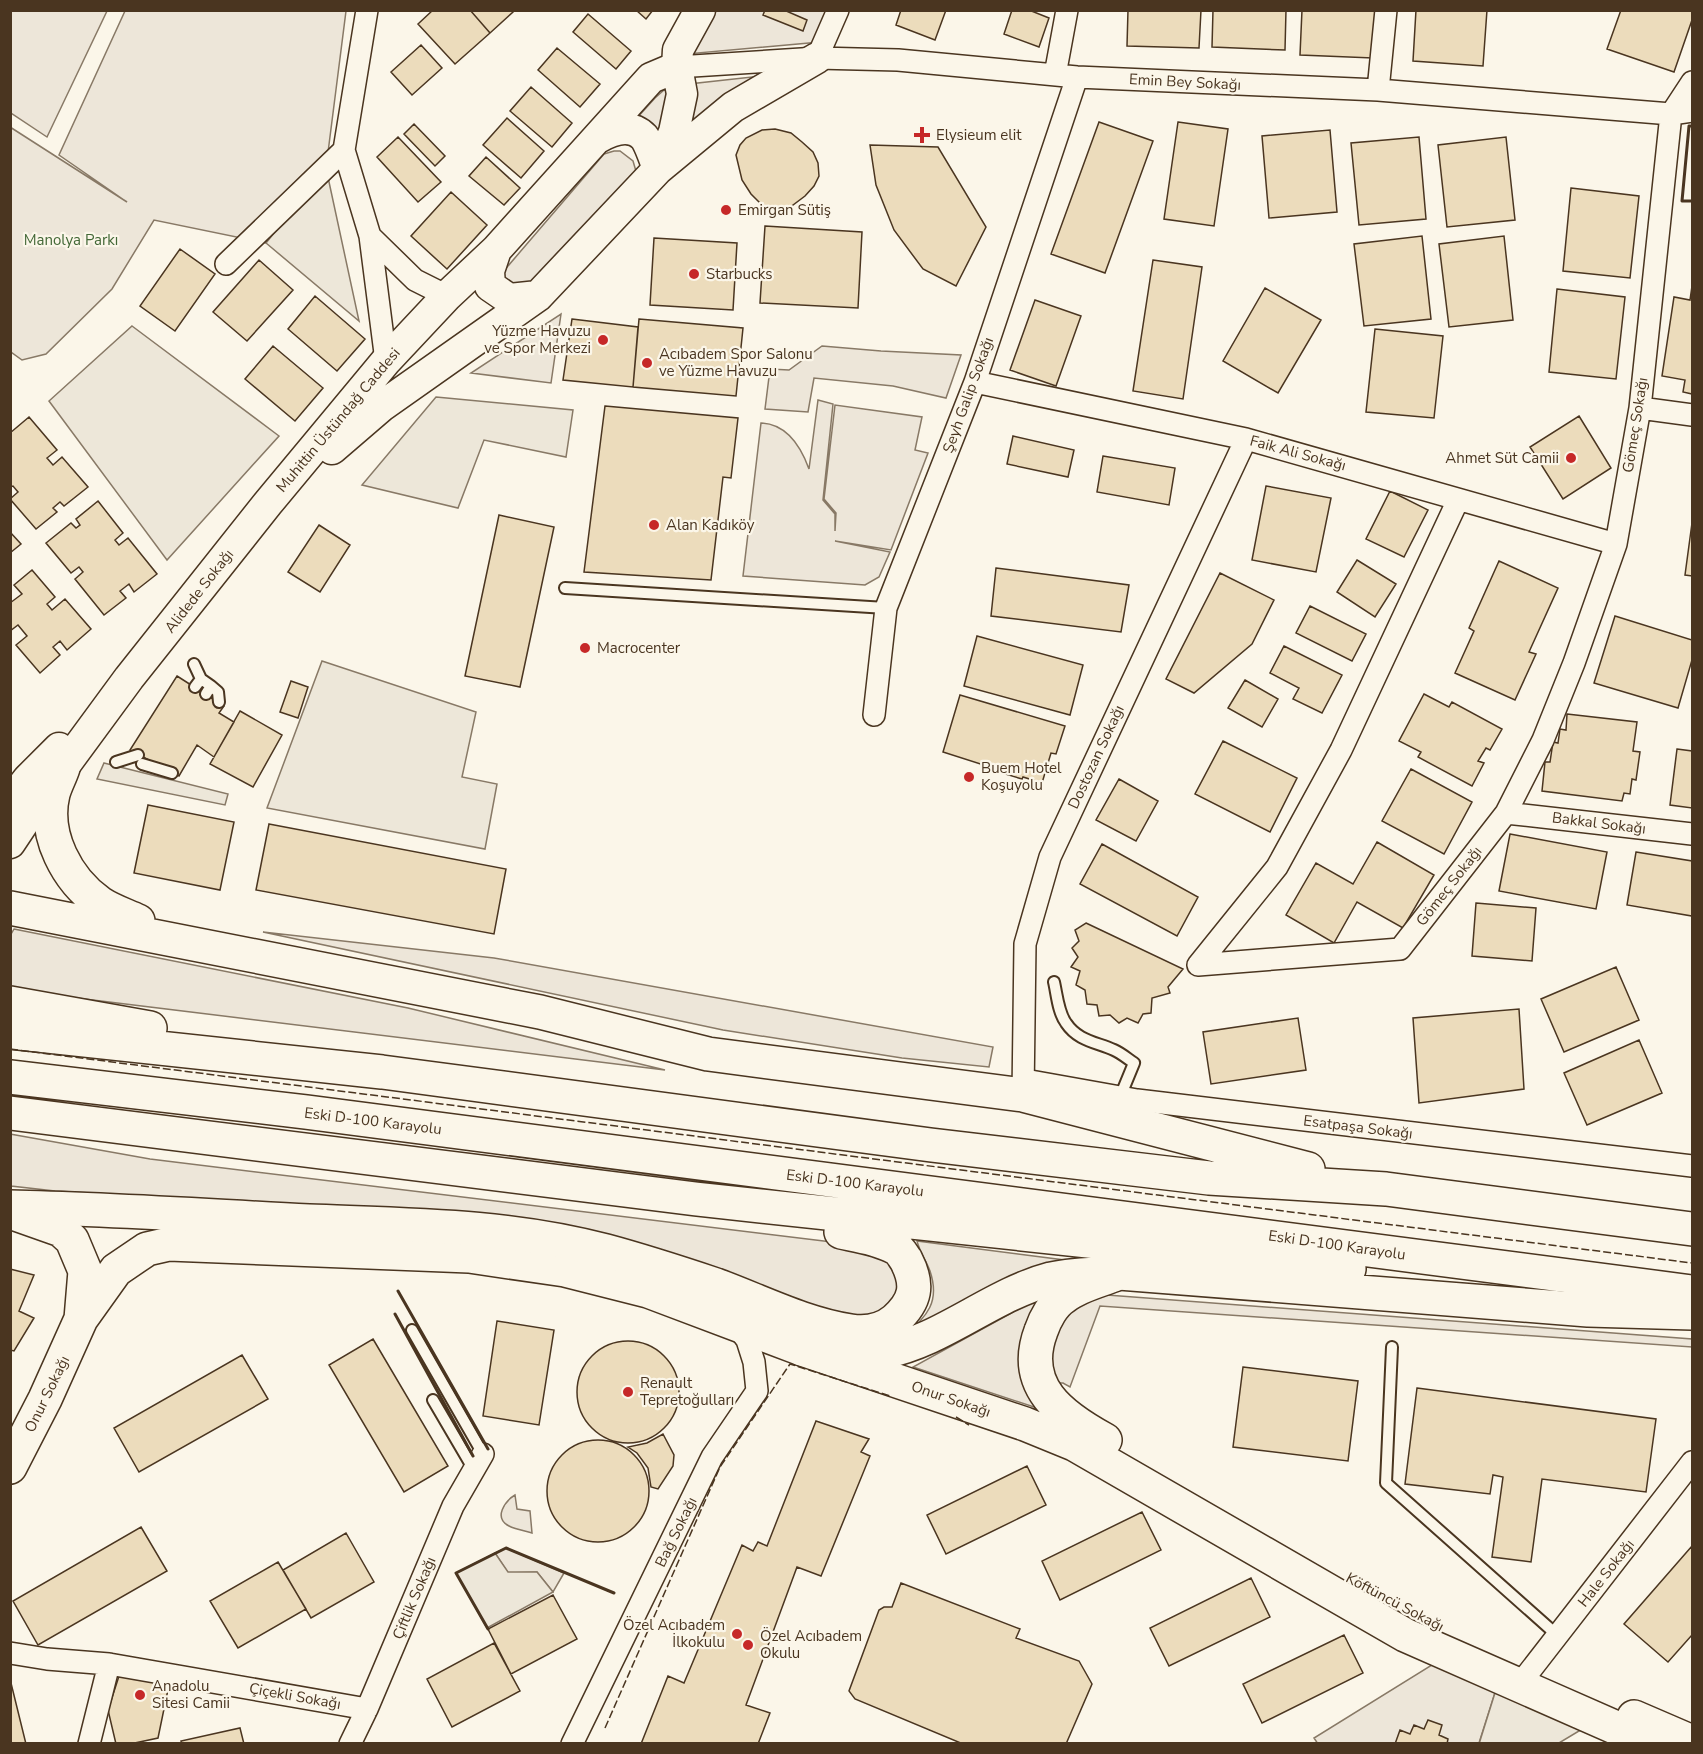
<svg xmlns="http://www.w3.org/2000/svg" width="1703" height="1754" font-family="'Nunito Sans',sans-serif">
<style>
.green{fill:#ede6d9;stroke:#887966;stroke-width:1.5}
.parking{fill:#ede7d9;stroke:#887966;stroke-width:1.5}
.building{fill:#ecdcbc;stroke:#4a3520;stroke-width:1.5}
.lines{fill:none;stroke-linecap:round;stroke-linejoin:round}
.lane-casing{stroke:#4a3520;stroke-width:14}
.street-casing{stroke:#4a3520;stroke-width:24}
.secondary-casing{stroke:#4a3520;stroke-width:33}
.primary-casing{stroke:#4a3520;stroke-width:36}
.highway-casing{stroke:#4a3520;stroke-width:36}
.lane{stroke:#fbf6e9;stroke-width:10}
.street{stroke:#fbf6e9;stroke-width:21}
.secondary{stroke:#fbf6e9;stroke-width:30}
.primary{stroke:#fbf6e9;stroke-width:33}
.highway{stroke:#fbf6e9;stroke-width:33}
.fence{stroke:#4a3520;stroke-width:1.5;stroke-dasharray:8 3;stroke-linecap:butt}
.wall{stroke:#4a3520;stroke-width:3}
.poi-dot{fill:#c62828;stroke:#fbf6e9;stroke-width:2}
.labels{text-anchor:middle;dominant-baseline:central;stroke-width:4.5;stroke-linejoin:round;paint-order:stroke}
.street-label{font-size:15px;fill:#4a3520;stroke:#fbf6e9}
.poi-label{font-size:15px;fill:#4a3520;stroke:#fbf6e9;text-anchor:start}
.park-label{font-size:15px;fill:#436837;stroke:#fbf6e9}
</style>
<rect width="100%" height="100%" fill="#fbf6e9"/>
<path class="green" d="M10,11H107L47,137L11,113Z
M125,11H346L326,168L266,243L154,220L112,289L46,354L22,360L11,352L10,127L127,202L59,155Z
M710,11H834L820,42L687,54Z
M761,76L688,128L689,84Z
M664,90L668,91L659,136L636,119L655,98Z
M614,151H620L633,161L638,178L534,287H508L502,273L604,154Z
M561,314L551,383L471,373Z
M822,346L881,351L961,355L946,398L893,386L814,378L808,412L765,409L770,369L789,370Z
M818,400L833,404L823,500L835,514V531L836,513L824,499L835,405L922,417L915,450L928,453L891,550L835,541L890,552L879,577L865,585L743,576L761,423C787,424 801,447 809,469Z
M14,929L408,1008L665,1070L11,990L10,936Z
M263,932L494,958L993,1047L989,1067L902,1058L723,1030Z
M10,1134L150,1159L873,1247C891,1262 907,1282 890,1304C887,1308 884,1314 880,1316C876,1318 867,1319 861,1320L360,1208L55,1191L11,1186Z
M917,1241L1080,1262L899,1341C922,1319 942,1307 930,1271C926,1260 920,1253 917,1241Z
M1048,1293L1046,1411L913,1367Z
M1107,1295L1692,1339V1347L1100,1306L1070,1387L1063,1383H1055C1053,1376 1051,1368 1050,1360C1049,1337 1068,1308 1088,1298C1094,1296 1101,1296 1107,1295Z
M515,1495L517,1509L530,1511L532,1533C525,1531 515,1529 509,1526C493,1518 505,1501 515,1495Z
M506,1548L564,1573L553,1592L537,1572L508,1573L495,1553Z
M1443,1658L1499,1680L1479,1743L1318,1744L1314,1738Z"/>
<path class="parking" d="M326,168L359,321L266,243Z
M132,326L279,436L167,560L49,401Z
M436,397L573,410L566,457L484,440L458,508L362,485Z
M322,661L476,712L462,777L497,784L485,849L267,808Z
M104,763L228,794L225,805L97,779Z
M495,1553L508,1572H537L553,1592L487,1628L456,1573Z
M1499,1680L1589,1725L1559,1743L1479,1744Z"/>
<path class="building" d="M433,10H470L490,33L455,64L418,24Z
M470,10H512L513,12L490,33Z
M636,10H653L646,19Z
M765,10H784L807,20L803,31L763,15Z
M901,10H946L935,40L896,25Z
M1012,10H1029L1049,18L1039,47L1004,34Z
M1128,10H1201L1199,48L1127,46Z
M1213,10H1286L1285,50L1212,47Z
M1302,10H1375L1373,58L1300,55Z
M1416,10H1487L1483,66L1413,61Z
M1621,10H1692V20L1674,72L1607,49Z
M588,14L631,51L616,69L573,32Z
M421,45L442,68L412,95L391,72Z
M557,48L600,84L580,107L538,70Z
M531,87L572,123L552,147L510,111Z
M507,118L544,151L521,178L483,145Z
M1099,122L1153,141L1105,273L1051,254Z
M1178,122L1228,129L1214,226L1164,219Z
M414,124L445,156L435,166L404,134Z
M775,129L791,133L802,142L813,152L818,163L819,176L814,186L805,196L785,211L767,210L751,194L742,180L736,155L740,145L746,138L762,130Z
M1330,130L1337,212L1269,218L1262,136Z
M398,137L441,182L418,202L377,157Z
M1419,137L1426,219L1359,225L1351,143Z
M1506,137L1515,220L1447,227L1438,145Z
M870,145L938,147L986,227L956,286L923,269L894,230L876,185Z
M486,157L520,188L504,205L469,176Z
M1571,188L1639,196L1630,278L1563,271Z
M451,192L487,225L447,269L411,236Z
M765,226L862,232L858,308L760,303Z
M1422,236L1431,319L1364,326L1354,244Z
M1504,236L1513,320L1449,327L1439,244Z
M654,238L737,243L733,310L650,305Z
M180,249L215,274L175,331L140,306Z
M259,260L293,290L247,341L213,312Z
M1153,260L1202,267L1183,399L1133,391Z
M1692,286V394L1683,392L1685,380L1662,376L1674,297L1690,300Z
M1265,288L1321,320L1278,393L1223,361Z
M1557,289L1625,297L1616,379L1549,372Z
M315,296L365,339L337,371L288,329Z
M1035,300L1081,316L1056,386L1010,370Z
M572,319L638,327L633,387L563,380Z
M639,319L743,328L736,396L633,387Z
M1375,329L1443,336L1434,418L1366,412Z
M273,346L323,388L295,421L245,379Z
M605,406L738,418L731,478L723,477L711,580L584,572Z
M1579,416L1611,468L1563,499L1530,447Z
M29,417L57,450L47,458L53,465L62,457L88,487L64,506L60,502L53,508L57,512L36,529L10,499L18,492L13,486L10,487V433Z
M1013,436L1074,450L1068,477L1007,464Z
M1103,456L1175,468L1169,505L1097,492Z
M1266,486L1331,498L1316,572L1252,560Z
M1390,491L1428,510L1404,557L1366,539Z
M98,501L123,533L115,540L119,545L128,538L157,574L134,592L129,584L120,591L126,598L104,615L75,579L83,572L79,567L71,573L46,543L71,523L76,528L80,525L76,519Z
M499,515L554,527L520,687L465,676Z
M1692,523V576L1685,575Z
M319,525L350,545L320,592L288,572Z
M10,532L21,544L10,553Z
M1357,560L1396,584L1375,617L1337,592Z
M1499,561L1558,588L1529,652L1536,654L1515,700L1455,673L1474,631L1469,628Z
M996,568L1129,585L1121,632L991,616Z
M32,570L55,597L47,604L52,610L65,599L91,629L67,650L60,641L53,647L60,655L40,673L16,645L27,636L18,625L10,631V603L22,594L14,585Z
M1220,573L1274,600L1252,644L1194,693L1166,679Z
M1310,606L1366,634L1352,661L1296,633Z
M1615,616L1692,640V660L1678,708L1594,683Z
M977,636L1083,665L1070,715L964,686Z
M1284,646L1342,675L1322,713L1293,699L1299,688L1270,673Z
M177,676L224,706L219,713L234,722L214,757L197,745L179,776L130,750Z
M1245,680L1278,699L1262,727L1228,708Z
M291,681L308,687L298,718L280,712Z
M1424,694L1449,707L1452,702L1502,729L1490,750L1486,748L1478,761L1484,763L1472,786L1418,757L1421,752L1399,741Z
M960,695L1065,726L1056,754L1051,753L1042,783L1023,777L1022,779L989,769L990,767L943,752Z
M240,711L282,735L253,787L210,764Z
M1567,714L1637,722L1633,751L1640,752L1636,780L1632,779L1630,794L1624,793L1622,801L1542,791L1545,762H1550L1553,742L1558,743L1560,729L1566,730Z
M1223,741L1297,778L1270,832L1195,794Z
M1677,749L1692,751V808L1670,805Z
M1411,769L1472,802L1444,854L1382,821Z
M1119,779L1158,801L1136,841L1096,820Z
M148,805L234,822L220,890L134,873Z
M269,824L506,869L494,934L256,890Z
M1510,834L1607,852L1596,909L1499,891Z
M1377,842L1434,875L1403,928L1357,902L1334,943L1286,915L1316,863L1353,884Z
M1102,844L1198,897L1177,936L1080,884Z
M1636,852L1692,861V916L1627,905Z
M1476,903L1536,908L1532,961L1472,956Z
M1086,923L1183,969L1168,987L1170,993L1152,998L1151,1013L1143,1014L1138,1023L1127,1018L1119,1023L1110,1015L1099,1016L1097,1005L1087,1004L1085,990L1076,985L1080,971L1071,967L1078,957L1072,948L1079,941L1075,930Z
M1616,967L1639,1020L1564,1052L1541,999Z
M1519,1009L1524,1089L1419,1103L1413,1018Z
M1298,1018L1306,1070L1211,1084L1203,1032Z
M1639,1040L1662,1093L1587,1125L1564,1073Z
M10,1269L34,1275L19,1311L34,1318L14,1351L10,1350Z
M497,1321L554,1330L539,1425L483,1416Z
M373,1339L448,1466L404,1492L329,1365Z
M577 1392a51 51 0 1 1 102 0a51 51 0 1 1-102 0Z
M242,1355L268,1399L139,1472L114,1428Z
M1243,1367L1358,1381L1348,1461L1233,1447Z
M1417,1388L1656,1419L1646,1492L1542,1479L1531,1562L1492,1557L1503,1477L1493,1475L1490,1494L1405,1484Z
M816,1421L869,1439L861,1452L870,1456L821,1576L797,1567L746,1705L770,1713L758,1744H641L668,1676L684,1683L742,1545L753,1551L758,1542L767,1546Z
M663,1434L674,1455L673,1466L658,1489L651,1487L648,1468L637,1453L628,1447L647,1443Z
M547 1491a51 51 0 1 1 102 0a51 51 0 1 1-102 0Z
M1027,1466L1046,1505L946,1554L927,1515Z
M1142,1512L1161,1550L1060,1600L1042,1561Z
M141,1527L167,1571L38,1645L13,1601Z
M346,1533L374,1582L311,1618L283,1570Z
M1692,1546V1635L1668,1662L1624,1624Z
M278,1562L306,1609L238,1648L210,1601Z
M1251,1578L1270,1617L1169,1666L1150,1628Z
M901,1583L1020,1629L1016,1638L1079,1661L1092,1684L1066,1744H963L855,1699L849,1691L879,1610L884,1607H892Z
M553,1595L577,1639L511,1674L488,1629Z
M1344,1635L1363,1673L1262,1723L1243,1684Z
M494,1643L520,1691L452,1727L427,1679Z
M120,1673L170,1680L158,1738L130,1744H116L108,1710Z
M10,1679L26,1744H10Z
M1428,1720L1442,1725L1439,1735L1448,1739L1447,1744H1395L1400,1730L1410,1734L1414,1725L1424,1729Z
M240,1728L244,1744H182L181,1741Z"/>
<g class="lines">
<g class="lane-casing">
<path id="lane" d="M565,588L886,608
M194,664L201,679L195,687
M201,679L211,686L206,694
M211,686L218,692L219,702
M116,762L138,755
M142,764L172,773
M1054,982C1057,995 1058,1012 1066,1023C1078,1041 1096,1042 1114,1050C1121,1053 1128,1059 1134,1063L1120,1097
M412,1330L483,1454
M1392,1347L1386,1483L1557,1635
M433,1400L474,1470"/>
</g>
<g class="street-casing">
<path id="street" d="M367,10L344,150L370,236L386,361
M817,58L838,10
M677,67L817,58L898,60L1077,77L1378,90L1671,114L1692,111
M1055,75L1067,10
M1378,90L1386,10
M370,236L415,280L447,296
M226,264L344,150
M975,382L1246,439L1616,544
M1640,408L1692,415
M1458,500L1341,750L1277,867L1198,965L1400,949L1506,813L1543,740L1574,663L1616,544L1640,408L1671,114L1692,82
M874,715L886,608L975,382L1077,77
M1506,813L1692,834
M1025,1080L1137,1100L1692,1166
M1023,1095L1025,944L1050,857L1246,439
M10,1653L47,1659L109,1664L367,1709
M1519,1685L1692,1462
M89,1744L109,1664
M350,1744L367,1709L453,1506L483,1454
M572,1744L712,1457L757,1391L754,1362L747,1340L735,1324"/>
</g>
<g class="secondary-casing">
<path id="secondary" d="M598,138C612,130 631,123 644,137C649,143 655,161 658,169
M660,166L674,132L682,94L677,67L678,50L700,10
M496,250L489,271L490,286L509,299L538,296
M332,449L382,406L538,296L658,169L733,107L817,58
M10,802L28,779L59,748
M10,843L32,810L129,678L268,503L386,361L447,296L496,250L651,78L677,67"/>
</g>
<g class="primary-casing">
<path id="primary" d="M10,1212L61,1230L72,1240L85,1271L81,1319
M1105,1440C1061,1416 1020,1386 1041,1331C1045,1319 1053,1304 1064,1297C1078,1286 1098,1281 1114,1275
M10,1467L45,1399L81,1319L116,1270L147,1249L169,1244L469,1256L565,1270L648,1291L802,1349L1025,1424L1074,1444L1405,1635L1653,1744
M1634,1717L1692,1742"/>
</g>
<g class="highway-casing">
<path id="highway" d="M63,768C60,777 55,786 53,794C43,835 67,880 100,903C112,911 125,915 138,921
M10,908L540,1012L708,1054L1023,1095L1308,1169
M10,1003L150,1028
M10,1032L382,1072L931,1145L1209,1178L1386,1189L1692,1229
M10,1077L306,1112L1692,1292
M10,1113L696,1199L1349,1269
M10,1207C110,1209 210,1216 309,1221C409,1225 509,1225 606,1251C643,1261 680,1273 716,1285C760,1301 804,1324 851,1331C866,1333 883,1330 895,1320C916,1301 919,1285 906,1260C903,1256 901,1251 896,1248C880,1239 860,1236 841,1232
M802,1349C825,1350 862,1357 884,1352C944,1340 991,1295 1051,1279C1073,1274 1096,1274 1119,1273L1588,1310L1692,1313"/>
</g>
<use href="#lane" class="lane"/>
<use href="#street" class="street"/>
<use href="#secondary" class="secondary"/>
<use href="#primary" class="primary"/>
<use href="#highway" class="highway"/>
<path class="fence" d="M10,1049L1692,1263
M956,1417L969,1425
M605,1728L720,1467L790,1364L890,1396"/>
<path class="wall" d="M1692,126H1689L1682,201H1692
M398,1291L488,1449
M395,1314L473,1456
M488,1629L456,1573L506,1548L614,1593"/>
</g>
<g class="poi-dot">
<path d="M919 126h6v6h6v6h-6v6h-6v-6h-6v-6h6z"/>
<circle cx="726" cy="210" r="6"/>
<circle cx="694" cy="274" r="6"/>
<circle cx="603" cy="340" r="6"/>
<circle cx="647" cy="363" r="6"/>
<circle cx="1571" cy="458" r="6"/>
<circle cx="654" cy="525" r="6"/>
<circle cx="585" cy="648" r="6"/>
<circle cx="969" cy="777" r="6"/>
<circle cx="628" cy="1392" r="6"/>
<circle cx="737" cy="1634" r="6"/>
<circle cx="748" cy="1645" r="6"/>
<circle cx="140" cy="1695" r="6"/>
</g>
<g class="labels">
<g class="street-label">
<text transform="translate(1185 82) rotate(3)">Emin Bey Sokağı</text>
<text transform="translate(968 395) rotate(-70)">Şeyh Galip Sokağı</text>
<text transform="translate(338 420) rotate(-50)">Muhittin Üstündağ Caddesi</text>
<text transform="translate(1635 425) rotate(-81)">Gömeç Sokağı</text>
<text transform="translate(1298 453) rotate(15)">Faik Ali Sokağı</text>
<text transform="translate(199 591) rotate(-52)">Alidede Sokağı</text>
<text transform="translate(1096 757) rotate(-65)">Dostozan Sokağı</text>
<text transform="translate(1599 823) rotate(7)">Bakkal Sokağı</text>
<text transform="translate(1449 886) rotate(-52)">Gömeç Sokağı</text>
<text transform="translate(373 1121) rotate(7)">Eski D-100 Karayolu</text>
<text transform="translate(1358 1127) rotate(7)">Esatpaşa Sokağı</text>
<text transform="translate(855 1183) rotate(7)">Eski D-100 Karayolu</text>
<text transform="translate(1337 1245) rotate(8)">Eski D-100 Karayolu</text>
<text transform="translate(47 1394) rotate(-64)">Onur Sokağı</text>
<text transform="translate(951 1399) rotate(19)">Onur Sokağı</text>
<text transform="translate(676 1532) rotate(-64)">Bağ Sokağı</text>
<text transform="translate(1606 1573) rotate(-52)">Hale Sokağı</text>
<text transform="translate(414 1598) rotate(-67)">Çiftlik Sokağı</text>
<text transform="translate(1395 1602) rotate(28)">Köftüncü Sokağı</text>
<text transform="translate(295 1696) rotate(10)">Çiçekli Sokağı</text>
</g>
<g class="poi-label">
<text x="936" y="135">Elysieum elit</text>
<text x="738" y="210">Emirgan Sütiş</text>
<text x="706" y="274">Starbucks</text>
<text x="591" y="331" text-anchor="end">Yüzme Havuzu<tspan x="591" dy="17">ve Spor Merkezi</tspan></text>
<text x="659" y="354">Acıbadem Spor Salonu<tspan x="659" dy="17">ve Yüzme Havuzu</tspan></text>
<text x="1559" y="458" text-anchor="end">Ahmet Süt Camii</text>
<text x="666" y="525">Alan Kadıköy</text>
<text x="597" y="648">Macrocenter</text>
<text x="981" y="768">Buem Hotel<tspan x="981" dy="17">Koşuyolu</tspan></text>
<text x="640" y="1383">Renault<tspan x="640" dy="17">Tepretoğulları</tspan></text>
<text x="725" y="1625" text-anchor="end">Özel Acıbadem<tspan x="725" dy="17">İlkokulu</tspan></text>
<text x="760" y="1636">Özel Acıbadem<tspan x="760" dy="17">Okulu</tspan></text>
<text x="152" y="1686">Anadolu<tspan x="152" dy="17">Sitesi Camii</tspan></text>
</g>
<g class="park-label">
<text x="71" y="240">Manolya Parkı</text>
</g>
</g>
<rect width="1703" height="1754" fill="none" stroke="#4a3520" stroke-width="24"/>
</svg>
